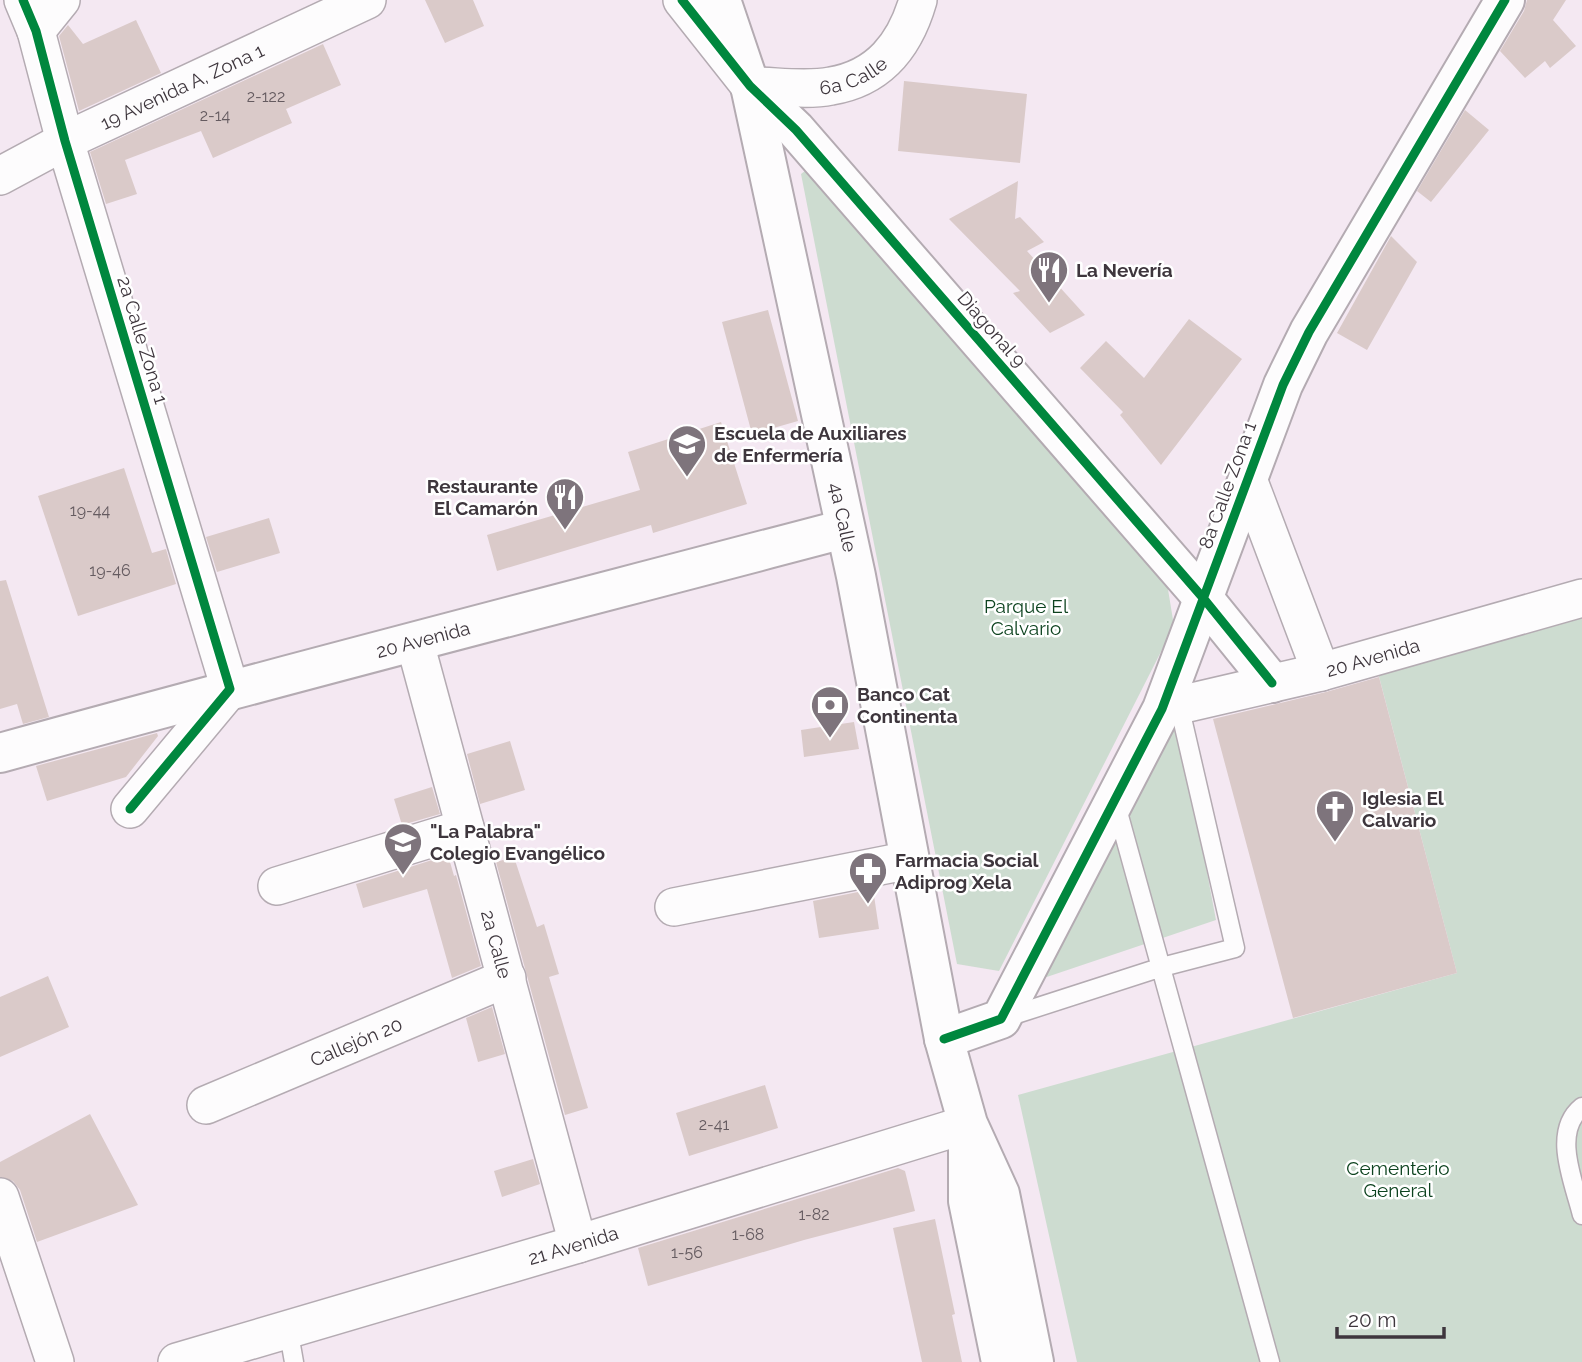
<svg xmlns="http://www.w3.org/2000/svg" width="1582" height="1362" font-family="Raleway,sans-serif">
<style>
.green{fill:#cddcd0}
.building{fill:#dacac9}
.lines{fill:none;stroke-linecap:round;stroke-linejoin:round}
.lane-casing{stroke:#b4abb2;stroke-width:21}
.street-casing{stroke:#b4abb2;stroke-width:40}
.secondary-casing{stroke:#b4abb2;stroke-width:42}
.lane{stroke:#fdfcfd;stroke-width:18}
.street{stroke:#fdfcfd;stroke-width:37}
.secondary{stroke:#fdfcfd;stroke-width:38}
.cycleway-casing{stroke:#fff;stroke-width:13}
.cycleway{stroke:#00873e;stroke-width:9}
.labels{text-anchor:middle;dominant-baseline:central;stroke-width:5;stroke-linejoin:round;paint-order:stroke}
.number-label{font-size:16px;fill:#655b60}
.street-label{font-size:19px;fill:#3e363d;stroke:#fff}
.poi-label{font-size:19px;font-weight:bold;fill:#3e363d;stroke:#fff;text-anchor:start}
.park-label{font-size:19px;fill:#0d431f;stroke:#fff}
</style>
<rect width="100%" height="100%" fill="#f4e8f2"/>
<path class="green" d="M819,160L1165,571L1174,626L999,971L957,964L801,174Z
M1582,613V1362H1077L1018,1095L1457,973L1377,669Z
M1177,713L1216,920L1017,987Z"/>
<path class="building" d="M425,0H473L484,26L445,43Z
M1527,0H1566L1553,20L1576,46L1550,68L1545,61L1525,78L1500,51L1524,11Z
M136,20L161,73L79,111L59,36L68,25L83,44Z
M323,44L341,85L286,109L292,123L213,158L201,131L125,160L137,194L106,204L90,152Z
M904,81L1027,94L1020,163L898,151Z
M1465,110L1489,130L1431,202L1417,191Z
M1018,181L1015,219L1020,217L1044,242L1027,251L1085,315L1050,333L1013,293L1020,291L949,219Z
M1391,236L1417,262L1367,350L1337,333Z
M768,310L798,421L752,434L722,322Z
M1189,319L1242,359L1161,465L1120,415L1123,412L1080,368L1106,341L1144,378Z
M721,422L747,504L653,533L651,525L497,571L487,535L640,490L628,452Z
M124,468L152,553L166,549L176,584L78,616L38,496Z
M269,518L280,553L217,572L206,537Z
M6,580L49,717L23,724L17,704L0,709V581Z
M1379,677L1457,973L1293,1018L1213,719L1326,692Z
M854,722L859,749L804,757L801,730Z
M157,733L158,736L126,777L47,801L36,766Z
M510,741L525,790L480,804L467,754Z
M432,787L440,814L402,825L394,799Z
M448,855L454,876L456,875L481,966L452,978L427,889L363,908L356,884Z
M514,857L537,927L544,924L559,974L549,977L588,1108L565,1115L496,862Z
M873,889L879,929L819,938L813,901Z
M48,976L69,1027L0,1057V997Z
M492,1007L505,1054L478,1062L466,1018Z
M765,1085L778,1128L689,1156L676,1113Z
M90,1114L138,1205L37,1242L20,1190L13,1181L0,1177V1162Z
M533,1159L540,1184L502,1197L494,1171Z
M898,1168L905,1171L915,1211L804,1240L648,1286L638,1248Z
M935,1219L955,1314L952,1315L962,1362H922L893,1228Z"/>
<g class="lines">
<g class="lane-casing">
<path id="lane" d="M1116,805L1270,1362
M1004,1018L1162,967L1235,948L1179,705
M1582,1107C1551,1132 1574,1182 1582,1215
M288,1328L294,1362"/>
</g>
<g class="street-casing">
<g id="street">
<path d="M23,0L36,31L65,141L230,689L130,809"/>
<path id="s1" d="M682,0L750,86C776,86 806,91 831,86C879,78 905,45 918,0"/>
<path d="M36,31L61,0"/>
<path id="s2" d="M0,176L65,141L367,0"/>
<path d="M1248,479L1321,672"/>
<path id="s3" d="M415,643L578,1244"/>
<path id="s4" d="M1162,709L1321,672L1582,598"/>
<path d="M277,886L465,828"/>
<path d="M674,907L910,860"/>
<path id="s5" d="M206,1105L507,978"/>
<path d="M0,1197L55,1362"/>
<path id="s6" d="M177,1362L578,1244L968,1124"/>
</g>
</g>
<g class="secondary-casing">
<g id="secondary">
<path id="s7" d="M721,0L750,86L856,576L944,1039L968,1124L1000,1194L1034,1362"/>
<path d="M750,86L796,130L1204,599L1272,683"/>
<path id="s8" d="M0,753C281,675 563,603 844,529"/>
<path d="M944,1039L1001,1019L1162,709L1283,385L1309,332L1505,0"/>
<path d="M968,1136V1201L1001,1362"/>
</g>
</g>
<use href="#lane" class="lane"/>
<use href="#street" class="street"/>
<use href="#secondary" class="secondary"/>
<g class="cycleway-casing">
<path id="cycleway" d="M23,0L36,31L65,141L230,689L130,809
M682,0L750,86L796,130L1204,599L1272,683
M944,1039L1001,1019L1162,709L1283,385L1309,332L1505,0"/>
</g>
<use href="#cycleway" class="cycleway"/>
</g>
<defs>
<g id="restaurant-pin" transform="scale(2.0125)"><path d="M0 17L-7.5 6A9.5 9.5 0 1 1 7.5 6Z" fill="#7e747c" stroke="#fff"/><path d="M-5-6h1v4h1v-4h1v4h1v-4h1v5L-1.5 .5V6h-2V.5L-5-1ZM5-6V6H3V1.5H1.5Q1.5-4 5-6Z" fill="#fff"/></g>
<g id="school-pin" transform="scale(2.0125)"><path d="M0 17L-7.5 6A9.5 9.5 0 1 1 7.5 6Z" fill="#7e747c" stroke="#fff"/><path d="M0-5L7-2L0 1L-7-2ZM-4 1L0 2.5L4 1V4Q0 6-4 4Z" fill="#fff"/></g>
<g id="bank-pin" transform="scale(2.0125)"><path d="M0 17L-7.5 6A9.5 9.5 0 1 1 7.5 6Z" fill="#7e747c" stroke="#fff"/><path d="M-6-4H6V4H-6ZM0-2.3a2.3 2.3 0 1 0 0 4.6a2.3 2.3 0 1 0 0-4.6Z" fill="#fff"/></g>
<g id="church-pin" transform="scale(2.0125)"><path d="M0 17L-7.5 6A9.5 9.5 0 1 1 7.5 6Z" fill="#7e747c" stroke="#fff"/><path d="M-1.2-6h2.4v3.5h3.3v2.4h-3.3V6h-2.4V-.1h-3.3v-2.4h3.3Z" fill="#fff"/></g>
<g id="pharmacy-pin" transform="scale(2.0125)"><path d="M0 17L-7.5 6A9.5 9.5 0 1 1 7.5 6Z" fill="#7e747c" stroke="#fff"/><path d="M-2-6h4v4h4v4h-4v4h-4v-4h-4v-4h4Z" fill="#fff"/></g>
</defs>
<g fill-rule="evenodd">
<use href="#restaurant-pin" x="1049" y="270"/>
<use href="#school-pin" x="687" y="444"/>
<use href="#restaurant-pin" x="565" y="497"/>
<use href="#bank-pin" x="830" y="705"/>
<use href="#church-pin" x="1335" y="809"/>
<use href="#school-pin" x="403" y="842"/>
<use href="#pharmacy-pin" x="868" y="871"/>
</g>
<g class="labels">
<g class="number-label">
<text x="266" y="96">2-122</text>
<text x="215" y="115">2-14</text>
<text x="90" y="510">19-44</text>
<text x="110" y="570">19-46</text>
<text x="714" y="1124">2-41</text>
<text x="814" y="1214">1-82</text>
<text x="748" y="1234">1-68</text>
<text x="687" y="1252">1-56</text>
</g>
<g class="street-label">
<text stroke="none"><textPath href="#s1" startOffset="215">6a Calle</textPath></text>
<text stroke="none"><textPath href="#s2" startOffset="203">19 Avenida A, Zona 1</textPath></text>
<text transform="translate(992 329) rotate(49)">Diagonal 9</text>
<text transform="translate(143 340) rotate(73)">2a Calle Zona 1</text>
<text transform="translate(1227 485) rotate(-70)">8a Calle Zona 1</text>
<text stroke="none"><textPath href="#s7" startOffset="532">4a Calle</textPath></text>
<text stroke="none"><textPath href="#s8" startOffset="438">20 Avenida</textPath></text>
<text stroke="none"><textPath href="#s4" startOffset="217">20 Avenida</textPath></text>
<text stroke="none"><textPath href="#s3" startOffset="312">2a Calle</textPath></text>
<text stroke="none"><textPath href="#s5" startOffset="163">Callejón 20</textPath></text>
<text stroke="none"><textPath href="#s6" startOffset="413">21 Avenida</textPath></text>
</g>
<g class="poi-label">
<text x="1076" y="270">La Nevería</text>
<text x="714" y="433">Escuela de Auxiliares<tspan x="714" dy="22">de Enfermería</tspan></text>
<text x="538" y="486" text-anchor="end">Restaurante<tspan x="538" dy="22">El Camarón</tspan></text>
<text x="857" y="694">Banco Cat<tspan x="857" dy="22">Continenta</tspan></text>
<text x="1362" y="798">Iglesia El<tspan x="1362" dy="22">Calvario</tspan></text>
<text x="430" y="831">"La Palabra"<tspan x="430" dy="22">Colegio Evangélico</tspan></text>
<text x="895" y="860">Farmacia Social<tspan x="895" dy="22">Adiprog Xela</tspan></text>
</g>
<g class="park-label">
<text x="1026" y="606">Parque El<tspan x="1026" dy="22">Calvario</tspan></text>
<text x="1398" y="1168">Cementerio<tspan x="1398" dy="22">General</tspan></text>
</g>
</g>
<path d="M1337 1327v10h107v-10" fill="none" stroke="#3e363d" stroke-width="3.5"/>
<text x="1348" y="1327" font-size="21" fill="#3e363d" stroke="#ffffff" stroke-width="5" paint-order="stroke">20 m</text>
</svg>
